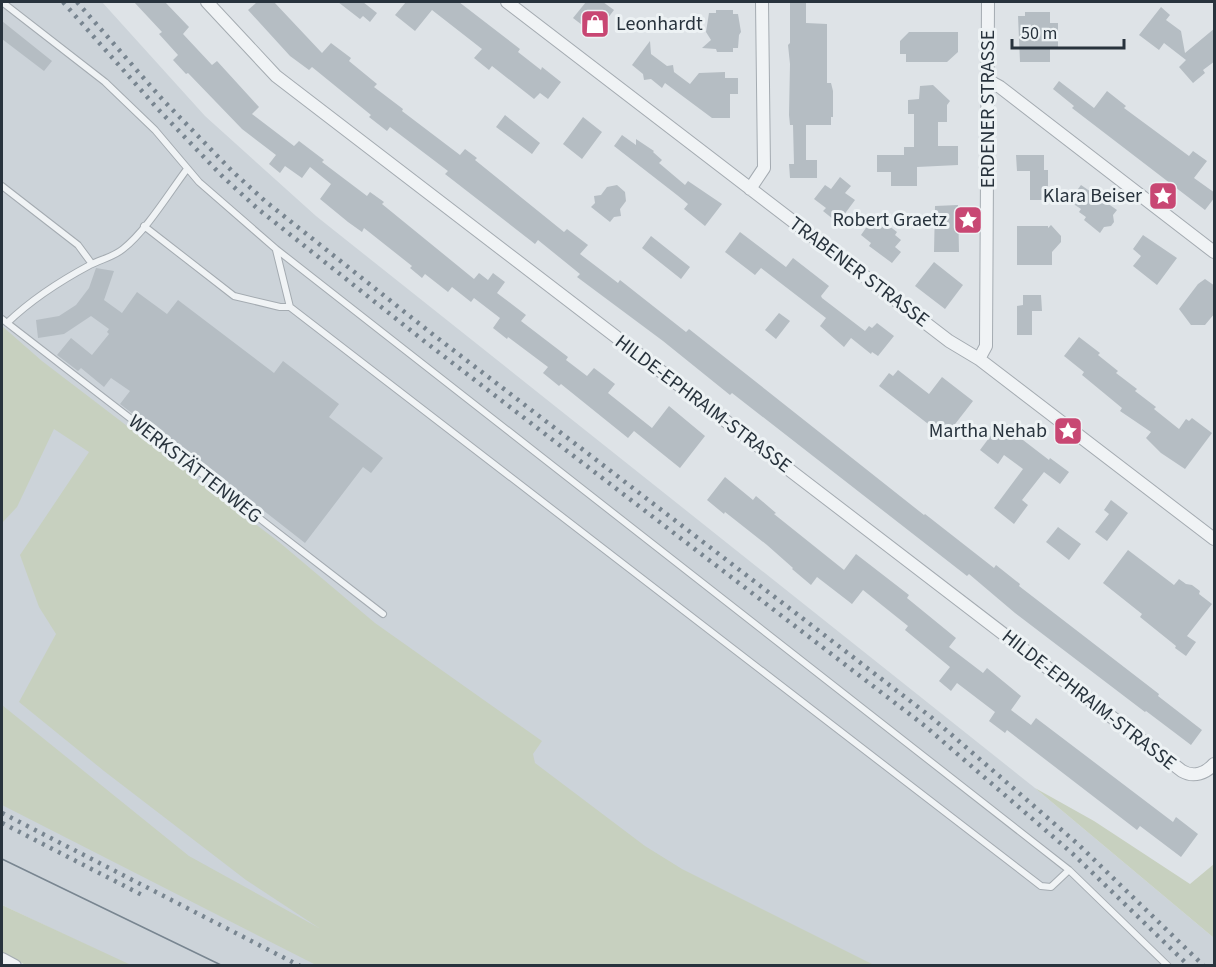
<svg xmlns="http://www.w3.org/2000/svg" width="1216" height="967" font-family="'Source Sans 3',sans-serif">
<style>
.built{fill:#ccd3d9}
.green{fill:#c7d0bf}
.building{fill:#b5bdc3}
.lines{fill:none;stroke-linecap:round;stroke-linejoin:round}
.lane-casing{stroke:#a4abb1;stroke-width:8}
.street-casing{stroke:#a4abb1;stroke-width:14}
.lane{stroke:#f0f3f5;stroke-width:6}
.street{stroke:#f0f3f5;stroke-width:12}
.tram{stroke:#788590;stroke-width:1.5}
.rail{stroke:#788590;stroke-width:4.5;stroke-dasharray:3 6;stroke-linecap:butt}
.labels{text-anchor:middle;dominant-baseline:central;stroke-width:6;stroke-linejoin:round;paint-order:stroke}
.poi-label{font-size:20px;fill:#28333d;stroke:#edf2f4;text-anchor:end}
.street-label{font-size:20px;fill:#28333d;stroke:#edf2f4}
</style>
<rect width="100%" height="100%" fill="#dee3e7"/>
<path class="built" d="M2,2H102L205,116L316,216L1035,788L1214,938V965L131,966L2,905Z"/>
<path class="green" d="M2,326L42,361L279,542L375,623L542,741L533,754L535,763L645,846L682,869L874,965H316L2,805V705L189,856L319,928L246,880L104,771L19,702L56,634L39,607L20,555L89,452L54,429L17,507L2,523Z
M1035,788L1094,821L1190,884L1214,864V938Z
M2,905L131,965H26L2,954Z"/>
<path class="building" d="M134,2H165L189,27L183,34L212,65L217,61L259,107L252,114L294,146L299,141L324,160L322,162L367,196L370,192L384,202L382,204L474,279L479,273L488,280L493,273L505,282L497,293L526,315L521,321L568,357L566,360L587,376L594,368L615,384L608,393L652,428L669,406L705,436L680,468L634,431L628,438L561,384L559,386L543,373L548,367L508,337L507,339L493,328L500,318L474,298L471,302L452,287L448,292L425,274L422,278L410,268L412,266L364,228L362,232L348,222L320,199L331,184L310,167L302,178L285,166L280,173L269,164L276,155L242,129L188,73L186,74L173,60L178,55L159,34L162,32Z
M257,2H274L322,53L331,43L351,58L349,61L377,84L374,87L403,109L402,111L460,155L465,149L477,158L475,160L564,232L567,229L588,245L580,254L618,283L620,280L686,332L689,329L924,515L925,514L994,568L996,565L1020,584L1019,586L1159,694L1158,696L1202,730L1191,745L1146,711L1145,712L1015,613L969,574L967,576L732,393L730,395L663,341L577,277L580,274L538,240L535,244L445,174L448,171L390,127L387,131L369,117L371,115L312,67L309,70L290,56L248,10Z
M338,2H363L377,13L370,22L363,16L360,19Z
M406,2H459L520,49L518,52L541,70L542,67L561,82L548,99L540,93L534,99L492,66L489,70L474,58L482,49L432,10L415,31L395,15Z
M586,2H603L614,10L595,35L573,18Z
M790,2H806V23L827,24V83H831L833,91V117H831V125H806V160H817V178H790L789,164H794L793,125H790L789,115L790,64L788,45L790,43Z
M1161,7L1170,15L1166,20L1181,31L1185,53L1215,28V61L1203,70L1205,73L1193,83L1179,67L1186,60L1164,43L1159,50L1139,35Z
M716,10H733V14H738L741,32L739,35L738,48H733V52H717L716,49L702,48L711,40L706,32L709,13H716Z
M1025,12H1050V23H1058V47H1050V62H1020L1018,16H1025Z
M2,21L52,61L44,71L2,39Z
M909,32H958V52L947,62H906V54H900V41Z
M650,41L651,54L667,66L673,65L674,72L690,84L699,73L725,72V78H738V94H730V118H712L665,83L662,88L651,79L644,80L643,74L632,65Z
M1059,81L1094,108L1107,91L1126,106L1124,108L1189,156L1193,151L1207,161L1194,178L1215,193V197L1205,210L1072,108L1074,106L1053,89Z
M933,85L950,101L947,105V122H938V146H958V165L917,167V186H891V172H877V155H904V147H914V114H908V100L919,99L920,86Z
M505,115L540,143L532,154L496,127Z
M583,117L602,132L582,159L563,144Z
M622,135L636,145V139L654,151L653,152L662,160L659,163L685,185L688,181L722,204L705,226L684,209L688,204L677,195L614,146Z
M1016,155H1044V170H1048V195H1043V200H1030V171H1017Z
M840,177L851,186L845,193L855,200L838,223L823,211L826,208L814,199L825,185L831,189Z
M617,185L625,192L626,201L620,209L621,216L614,217L610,222L591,207L595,203L594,196L601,195L607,187Z
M1081,185L1117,210L1113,215L1114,222L1111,226L1104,227L1100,233L1084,220L1086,217L1079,212L1081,209L1069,201Z
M958,205L959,252H934L935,206Z
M875,215L897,232L895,235L901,240L895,247L901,252L892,263L869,246L871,243L861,235Z
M1051,225L1061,236V242L1052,252V265H1017V226H1048V228Z
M740,232L786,267L793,258L829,286L821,296L822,298L865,331L869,326L872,328L877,323L894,336L878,356L872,352L871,354L851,338L844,347L820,326L826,318L761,268L755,275L725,252Z
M1143,235L1177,258L1157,285L1133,266L1141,256L1133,249Z
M651,236L690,267L681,279L642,248Z
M934,262L963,285L945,309L915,286Z
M96,268L114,271L104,300L122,313L137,292L167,314L178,300L274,373L283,361L339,404L329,417L383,458L371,473L363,467L305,543L259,507L257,510L120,404L130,391L111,378L104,387L81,368L78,371L57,355L71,338L92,355L109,334L107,332L109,329L91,316L64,334L38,338L36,320L59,316L76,305L89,288Z
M1205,279L1215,286V313L1205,325H1191L1179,309L1198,284Z
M1023,295H1041L1042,311H1032V335H1017V306L1023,305Z
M779,313L790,321L776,339L765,330Z
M1079,337L1100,353L1098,355L1118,371L1116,373L1137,389L1135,391L1156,407L1154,409L1179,429L1186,419L1189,421L1192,418L1212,433L1185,469L1161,453L1146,438L1151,432L1120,411L1122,408L1082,375L1084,372L1064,356Z
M898,370L929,394L942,377L973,401L945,437L879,386L889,373L893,376Z
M1007,424L1025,437L1023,440L1049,460L1050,458L1069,472L1060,484L1044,472L1022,500L1028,505L1014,524L994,508L1023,469L1004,455L998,464L980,450L998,426L1003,430Z
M725,477L753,500L756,496L776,513L774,514L844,570L856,554L909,595L907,598L956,638L949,647L983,673L987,668L1021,696L1011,710L1031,725L1036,718L1173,822L1176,817L1198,834L1181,857L1140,826L1137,830L1007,730L1005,733L989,721L995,712L957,683L951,691L939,681L950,667L905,630L908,626L863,590L852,604L817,577L811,585L792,569L793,568L767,545L725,512L724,514L707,500Z
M1111,500L1128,513L1107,541L1095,532L1109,514L1104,510Z
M1058,527L1081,544L1069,560L1046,542Z
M1128,550L1174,585L1179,579L1186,584L1192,585L1200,591L1199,594L1212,604L1187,636L1196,642L1186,656L1175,648L1176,646L1140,617L1142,614L1103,583Z"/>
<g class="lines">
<g class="lane-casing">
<path id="lane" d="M2,2L105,82L155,130L199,182L276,249L1069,870L1168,966
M2,186L78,245L92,264
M144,226L234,296L280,307H290
M276,250L290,307L1041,886L1051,887L1069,870
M2,319L383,614
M7,323C31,300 60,281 90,265C102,259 113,257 123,249C146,231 169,193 187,169"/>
</g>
<g class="street-casing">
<path id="street" d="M207,2L276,76L1182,771C1194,778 1206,773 1214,764
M507,2L949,341L979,359L1214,539
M989,81L1000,87L1214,252
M750,189L764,168L762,2
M979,359L986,346L988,2
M2,959L15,966"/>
</g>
<use href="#lane" class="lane"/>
<use href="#street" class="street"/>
<path class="tram" d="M2,859L223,966"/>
<path class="rail" d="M63,2L156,107L223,177L258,209L424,341L925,726L1073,854L1189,966
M77,2L163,100L232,171L265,201L431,333L931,717L1079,845L1204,966
M2,813L300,966
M2,823L144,896"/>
</g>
<defs>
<g id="shop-square" transform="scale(1.5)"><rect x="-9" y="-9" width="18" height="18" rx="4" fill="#c84773" stroke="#edf2f4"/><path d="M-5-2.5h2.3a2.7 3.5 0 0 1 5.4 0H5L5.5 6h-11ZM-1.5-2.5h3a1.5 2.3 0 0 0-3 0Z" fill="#fff"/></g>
<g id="sight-square" transform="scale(1.5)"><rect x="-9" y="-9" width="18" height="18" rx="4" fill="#c84773" stroke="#edf2f4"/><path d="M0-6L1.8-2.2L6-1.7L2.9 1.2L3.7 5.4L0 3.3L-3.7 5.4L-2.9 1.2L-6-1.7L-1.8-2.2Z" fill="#fff"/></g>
</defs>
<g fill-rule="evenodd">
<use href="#shop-square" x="595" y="24"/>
<use href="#sight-square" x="1163" y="196"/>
<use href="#sight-square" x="968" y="220"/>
<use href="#sight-square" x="1068" y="431"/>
</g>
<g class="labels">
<g class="poi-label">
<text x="616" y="24" text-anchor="start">Leonhardt</text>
<text x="1142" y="196">Klara Beiser</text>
<text x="947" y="220">Robert Graetz</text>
<text x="1047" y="431">Martha Nehab</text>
</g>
<g class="street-label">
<text transform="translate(988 109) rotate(-90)">ERDENER STRASSE</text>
<text transform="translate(859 272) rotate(37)">TRABENER STRASSE</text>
<text transform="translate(703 404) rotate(37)">HILDE-EPHRAIM-STRASSE</text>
<text transform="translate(195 469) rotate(38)">WERKSTÄTTENWEG</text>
<text transform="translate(1089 700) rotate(38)">HILDE-EPHRAIM-STRASSE</text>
</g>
</g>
<rect width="1216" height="967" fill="none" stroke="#28333d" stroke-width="6"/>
<path d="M1012 39v9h112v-9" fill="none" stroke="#28333d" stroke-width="3"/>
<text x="1021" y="39" font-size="18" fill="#28333d" stroke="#edf2f4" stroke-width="4.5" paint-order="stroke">50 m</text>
</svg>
